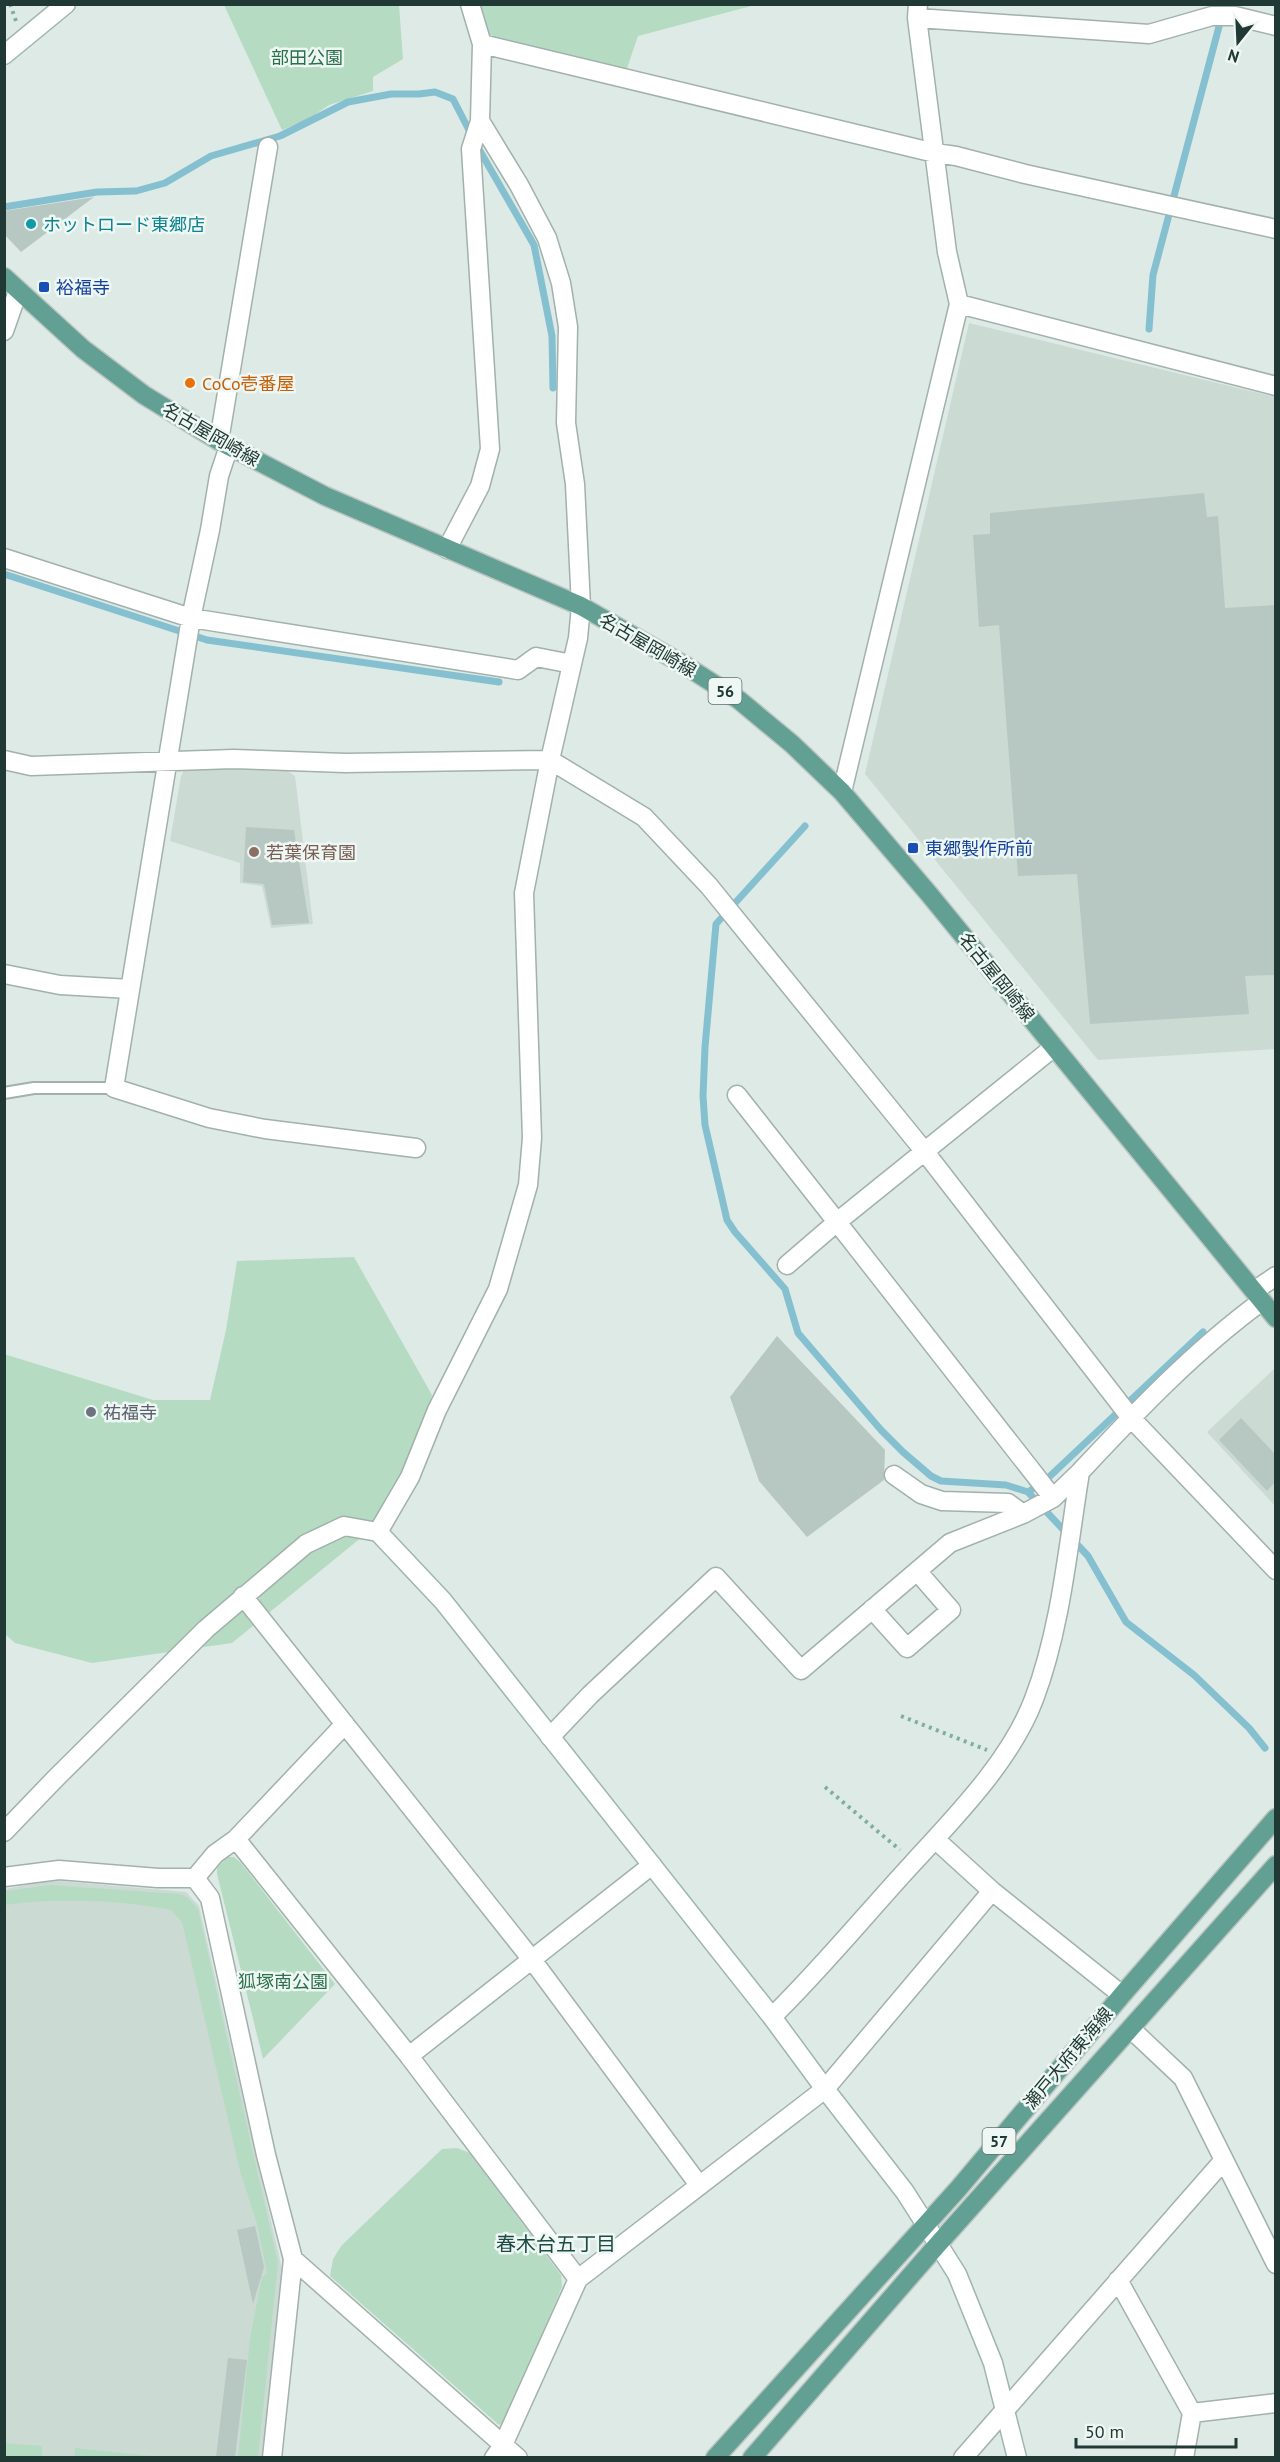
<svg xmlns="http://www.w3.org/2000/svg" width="1280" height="2462" font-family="'PT Sans','Noto Sans JP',sans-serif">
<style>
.built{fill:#ccdad4}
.green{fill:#b6dbc3}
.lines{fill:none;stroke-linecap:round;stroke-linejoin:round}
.stream{stroke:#85c0d0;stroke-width:7}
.building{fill:#b7c7c1}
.lane-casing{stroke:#a1b1ac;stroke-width:14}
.street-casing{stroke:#a1b1ac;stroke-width:21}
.secondary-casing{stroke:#9db6ae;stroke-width:21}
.primary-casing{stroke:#bcc4c2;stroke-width:21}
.path{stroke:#7eaea2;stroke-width:4;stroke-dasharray:3 4.5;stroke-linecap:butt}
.lane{stroke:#fff;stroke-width:10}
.street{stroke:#fff;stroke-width:18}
.secondary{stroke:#fff;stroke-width:18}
.primary{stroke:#62a094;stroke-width:18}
.culture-dot{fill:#0f9aa8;stroke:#eef7f3;stroke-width:2}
.transit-dot{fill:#1a4fb4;stroke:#eef7f3;stroke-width:2}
.food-dot{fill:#e8710a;stroke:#eef7f3;stroke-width:2}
.education-dot{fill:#8d6e63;stroke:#eef7f3;stroke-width:2}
.worship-dot{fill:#6b7280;stroke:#eef7f3;stroke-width:2}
.labels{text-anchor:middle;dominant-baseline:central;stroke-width:5;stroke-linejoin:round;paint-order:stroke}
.shield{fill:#eef7f3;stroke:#5e726d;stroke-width:1.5}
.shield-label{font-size:16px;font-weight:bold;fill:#203934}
.park-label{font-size:18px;fill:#2a704a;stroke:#eef7f3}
.culture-label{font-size:18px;fill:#0d838f;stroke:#eef7f3;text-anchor:start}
.transit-label{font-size:18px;fill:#164399;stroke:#eef7f3;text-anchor:start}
.food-label{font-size:18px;fill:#c56008;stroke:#eef7f3;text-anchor:start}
.street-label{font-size:18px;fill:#203934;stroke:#eef7f3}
.education-label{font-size:18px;fill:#785e54;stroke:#eef7f3;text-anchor:start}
.worship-label{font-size:18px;fill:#5b616d;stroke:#eef7f3;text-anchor:start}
.neighbourhood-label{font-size:20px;fill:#1c4b43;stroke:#eef7f3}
</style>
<rect width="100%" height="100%" fill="#deeae5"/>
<path class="built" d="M969,323L1275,397V1049L1098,1060L865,774Z
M237,769L288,771L295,776L313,924L271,928L262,886L240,883V863L170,841L181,776L184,770Z
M1274,1369L1275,1370V1506L1207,1432Z
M60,1881L186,1892L199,1906L282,2269L263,2457L5,2458V1889L41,1882Z"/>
<path class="green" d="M224,5H399L403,59L373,77V91L329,105L307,120L282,130Z
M481,5H755L638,36L626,71L585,62L490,35Z
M354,1257L432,1395L416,1447L373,1528L232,1643L92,1663L15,1643L5,1634L4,1354L153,1400H210L226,1330L237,1261Z
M227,1857H234L241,1863L335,1984L263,2059L217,1874V1868Z
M50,1885L179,1894L187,1897L198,1909L278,2263L258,2457H238L250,2338L262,2277L267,2273L257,2224L240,2171L182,1922L171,1910C117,1900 59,1898 5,1905V1891Z
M457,2148L470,2153L561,2275L562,2287L506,2421L499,2425L330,2276L333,2259L342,2245L442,2149Z
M4,2443L42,2446V2457H5Z
M75,2448L161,2457H74Z"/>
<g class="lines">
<path class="stream" d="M476,144L534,245L552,336L553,388
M4,207L97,192L136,191L165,183L211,156L280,136L348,102L391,94H419L435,92L453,99L471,134
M1149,329L1153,275L1225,4
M4,574L207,640L499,682
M805,826L716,924L705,1047L703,1096L705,1125L727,1220L735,1232L785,1289L798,1333L881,1430L903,1452L931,1476L941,1481L1006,1485L1028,1492L1048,1478L1203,1332
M1028,1492L1088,1556L1126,1622L1194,1675L1249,1728L1265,1748"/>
</g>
<path class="building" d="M94,197L21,252L4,234V211Z
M1204,493L1207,517L1218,516L1225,608L1275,605V975L1245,976L1249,1014L1090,1024L1077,874L1018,876L999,625L979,627L973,535L990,534V513Z
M246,827L294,830L309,923L272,925L264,884L243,882Z
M777,1336L885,1450L884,1480L807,1537L759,1481L730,1397Z
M1241,1418L1275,1454V1482L1267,1491L1219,1440Z
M255,2226L264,2267L253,2304L237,2230Z
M228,2358L247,2360L235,2457H216Z"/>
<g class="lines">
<g class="lane-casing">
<path id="lane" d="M4,1093L34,1088H114"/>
</g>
<g class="street-casing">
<path id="street" d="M917,18L1149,34L1212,16H1235L1276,26
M482,44L935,153L956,156L1025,174L1276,229
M959,304L1276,386
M4,331L18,291
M219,441L268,147
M229,446L219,476L210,530L191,618L114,1088L209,1118L265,1129L416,1148
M447,549L480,486L490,449L471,149L480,121
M4,558L191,618L518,670L536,657L572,664
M4,760L31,766L233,759L345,763L550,760L644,817L709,886L925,1152L1131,1418L1276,1570
M842,792L959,304L947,252L917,18L918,4
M4,974L60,985L130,989
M737,1095L837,1222L787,1265
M1254,1291L1276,1276
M1080,1472C1137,1411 1195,1350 1262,1301
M894,1475L921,1494L942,1501L1008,1503L1023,1514
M1053,1498L837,1222L1054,1047
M243,1596L533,1961L699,2185
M872,1609L907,1648L951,1610L917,1571
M550,1737L590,1695L716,1577L801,1670L950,1543L1023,1514L1053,1498L1080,1472C1068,1546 1061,1628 1034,1699C1011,1760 957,1815 913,1863C866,1914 822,1968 772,2017
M4,1832L54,1780L206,1629L306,1544L344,1526L378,1532L410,1477L437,1410L498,1289L528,1185L532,1138L524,893L550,760L578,638L581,606L575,484L566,423L568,327L561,283L547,238L519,185L480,121L482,44L470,4
M236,1839L409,2056L578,2279
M936,1840L992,1891L1122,1995
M4,1877L59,1870L158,1878H195
M195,1878L210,1898L266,2155L293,2259L272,2458
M195,1878L215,1854L236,1839L345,1724
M1131,2029L1183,2078L1276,2264
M409,2056L652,1865
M293,2259L518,2458
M1118,2280L1192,2413L1184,2458
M1192,2413L1276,2403
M494,2458L503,2445L578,2279L825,2089L992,1891
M963,2458L1224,2160"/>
</g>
<g class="secondary-casing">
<path id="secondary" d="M4,55L66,4
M378,1532L443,1601L772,2017L825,2089L905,2192L957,2274L993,2363L1017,2458"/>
</g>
<g class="primary-casing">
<path id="primary" d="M4,277L83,349L144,395L219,441L325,496L581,606L686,666L739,700L792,744L842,792L929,894L1276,1318
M715,2458L958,2189L1122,1995L1276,1818
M752,2458L939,2243L1276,1865"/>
</g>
<path class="path" d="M10,4L16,21
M901,1716L987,1750
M825,1787L900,1850"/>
<use href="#lane" class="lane"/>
<use href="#street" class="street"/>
<use href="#secondary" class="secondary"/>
<use href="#primary" class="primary"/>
</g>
<circle class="culture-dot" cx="31" cy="224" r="6"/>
<g class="transit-dot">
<rect x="38" y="281" width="12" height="12" rx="3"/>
<rect x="907" y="842" width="12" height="12" rx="3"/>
</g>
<circle class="food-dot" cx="190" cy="383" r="6"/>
<circle class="education-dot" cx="254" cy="852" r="6"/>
<circle class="worship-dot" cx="91" cy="1412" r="6"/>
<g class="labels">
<g class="shield">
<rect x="708.5" y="678" width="33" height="26" rx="4.5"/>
<rect x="982.5" y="2128" width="33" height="26" rx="4.5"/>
</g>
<g class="shield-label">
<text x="725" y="691">56</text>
<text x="999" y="2141">57</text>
</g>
<g class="park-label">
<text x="307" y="57">部田公園</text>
<text x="283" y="1981">狐塚南公園</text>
</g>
<g class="culture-label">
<text x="43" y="224">ホットロード東郷店</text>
</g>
<g class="transit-label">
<text x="56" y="287">裕福寺</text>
<text x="925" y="848">東郷製作所前</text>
</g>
<g class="food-label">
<text x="202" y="383">CoCo壱番屋</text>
</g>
<g class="street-label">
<text transform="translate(211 434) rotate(30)">名古屋岡崎線</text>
<text transform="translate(648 645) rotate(30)">名古屋岡崎線</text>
<text transform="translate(997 977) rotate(51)">名古屋岡崎線</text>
<text transform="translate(1068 2058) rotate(-50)">瀬戸大府東海線</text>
</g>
<g class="education-label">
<text x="266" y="852">若葉保育園</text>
</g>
<g class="worship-label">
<text x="103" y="1412">祐福寺</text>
</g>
<g class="neighbourhood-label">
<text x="556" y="2244">春木台五丁目</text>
</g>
</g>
<rect width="1280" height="2462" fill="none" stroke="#203934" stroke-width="12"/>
<g transform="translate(1238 42) rotate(198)" stroke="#eef7f3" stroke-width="4.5" paint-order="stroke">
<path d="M0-4.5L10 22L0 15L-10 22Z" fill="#203934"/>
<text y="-9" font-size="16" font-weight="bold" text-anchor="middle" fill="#203934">N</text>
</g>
<path d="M1076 2438v9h160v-9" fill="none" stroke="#203934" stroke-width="3"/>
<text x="1085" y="2438" font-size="18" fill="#203934" stroke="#eef7f3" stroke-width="4.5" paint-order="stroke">50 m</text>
</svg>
